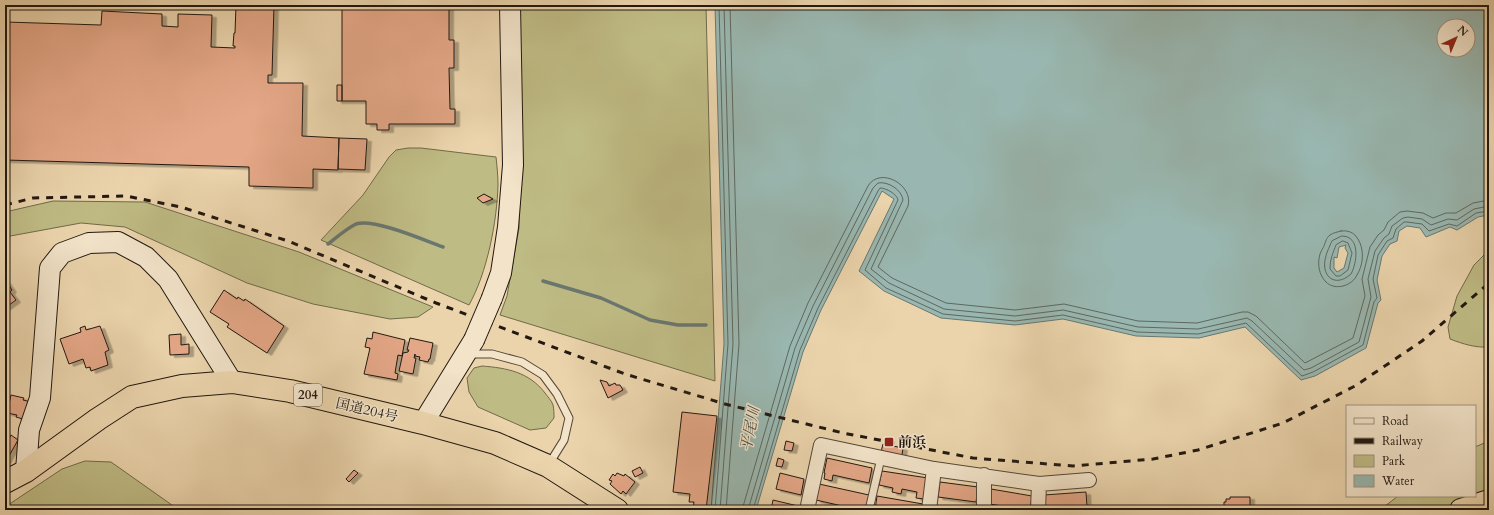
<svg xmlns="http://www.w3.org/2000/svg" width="1494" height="515" font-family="Cardo,'Noto Serif JP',serif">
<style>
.green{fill:#bfbb84;stroke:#706a4a}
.water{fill:#99b7b0;stroke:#697770;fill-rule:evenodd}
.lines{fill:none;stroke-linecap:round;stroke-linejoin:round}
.shore{stroke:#5d6860;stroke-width:1}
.stream{stroke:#697770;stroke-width:3.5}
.building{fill:#e4a787;stroke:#211810;filter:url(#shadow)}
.lane-casing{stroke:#544737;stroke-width:9}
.street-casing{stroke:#544737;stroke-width:16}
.secondary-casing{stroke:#211810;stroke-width:22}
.highway-casing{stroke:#211810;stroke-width:24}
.lane{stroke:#f2e3c9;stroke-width:7}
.street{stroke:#f2e3c9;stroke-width:14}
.secondary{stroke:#f2e3c9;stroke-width:20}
.highway{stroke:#ebd4ac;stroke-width:22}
.rail{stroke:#211810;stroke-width:3;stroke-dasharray:7 7;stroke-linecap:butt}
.secondary-bridge-casing{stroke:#211810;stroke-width:22;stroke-linecap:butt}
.secondary-bridge{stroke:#f2e3c9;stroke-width:20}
.poi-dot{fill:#8f2418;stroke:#f2e3c9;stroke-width:1.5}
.labels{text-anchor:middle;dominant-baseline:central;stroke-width:3;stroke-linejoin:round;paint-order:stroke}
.shield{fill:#f2e3c9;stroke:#605548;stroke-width:1}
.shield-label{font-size:13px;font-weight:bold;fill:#211810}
.street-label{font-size:14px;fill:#211810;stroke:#f2e3c9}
.poi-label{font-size:14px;font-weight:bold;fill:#211810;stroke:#f2e3c9;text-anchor:start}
.water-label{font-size:15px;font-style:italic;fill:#4b5048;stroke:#f2e3c9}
</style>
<defs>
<filter id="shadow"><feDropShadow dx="4.5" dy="2.5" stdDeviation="0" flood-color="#0004"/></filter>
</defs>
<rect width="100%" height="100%" fill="#ebd4ac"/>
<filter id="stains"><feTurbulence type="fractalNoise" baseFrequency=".005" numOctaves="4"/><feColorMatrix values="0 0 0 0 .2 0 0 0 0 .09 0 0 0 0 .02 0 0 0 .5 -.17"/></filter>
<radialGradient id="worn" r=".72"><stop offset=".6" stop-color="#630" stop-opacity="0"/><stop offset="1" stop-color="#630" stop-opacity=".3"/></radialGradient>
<path class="green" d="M520,5H706L715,381L500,315L507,296L519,228V197L521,161Z
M408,148H421L496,157C497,166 498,176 498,185C497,222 487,273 469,305L321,240L363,195L389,157L396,150Z
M53,201L145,202L299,252L433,307L418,317L390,319L313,304L247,283L125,227L81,223L5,237V212Z
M1489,250V347C1476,348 1463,344 1450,339L1448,327L1457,296L1474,265Z
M482,366C507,368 529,372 545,393C547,396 552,401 553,405C554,409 554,414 554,418L546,428L530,430L478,407L469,392L467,378L474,368Z
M1489,441V510H1380L1398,496H1475V447Z
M85,461L111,462L179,510H5V507L62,469Z"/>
<path class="water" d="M715,5H1489V212L1488,215L1478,217L1457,230L1450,227L1426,237L1420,228L1407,226L1399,231L1397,241L1390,244L1382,256L1377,280L1381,300L1378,303L1366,348L1315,376L1301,380L1245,327L1199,338L1136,336L1063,319L1015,325L941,318L884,291L859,271L894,199L882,191L821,310L803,352L756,510H711L724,344ZM1444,26H1468V50H1444ZM1346,245L1345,248L1348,253L1344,268L1337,272L1334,268V257L1337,258L1339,247Z"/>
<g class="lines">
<path class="shore" d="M1341,231C1351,230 1356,234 1360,243C1364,253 1363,265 1357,275C1352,286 1335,291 1326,282C1319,275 1317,264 1320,254C1321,251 1323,248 1324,246C1326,241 1326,238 1330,235C1333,233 1337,232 1341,231Z
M1342,236C1361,236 1357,263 1351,274C1334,289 1320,275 1326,256C1326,254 1331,243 1332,241Z
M1343,241L1348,243L1352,253L1348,270L1340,276H1336L1330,269C1330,259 1333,253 1336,245Z
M715,510L728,344L719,5
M720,510L733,344L724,5
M726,510L739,344L730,5
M742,510L790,346L808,303L868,186C880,166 914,185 908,206L878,267L892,278L946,303L1015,310L1064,304L1138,321L1197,323L1242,312H1248L1256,316L1305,363L1353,338L1365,296L1362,279L1370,247L1378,235L1384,230L1388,222L1400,212L1407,211L1423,213L1433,218L1446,213H1456L1473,203L1489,200
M748,510L795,348L813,306L873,188L878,183C888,181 902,190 903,200L871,269L889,283L944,309L1015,316L1063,310L1138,327L1198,329L1247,318L1252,321L1304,370L1311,368L1359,342L1371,297L1368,279L1375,251L1384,238L1389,234L1392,226L1403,218L1408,217L1422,219L1431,225L1448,219L1457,220L1474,209L1489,206
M753,510L800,350L818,308L878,191L880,188C886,188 897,194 898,200L865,270L886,288L943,314L1015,321L1063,315L1137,332L1198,334L1246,323L1302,376L1313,372L1363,345L1374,302L1377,298L1373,279L1378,255L1387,241L1393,238L1396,229L1404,222H1407L1422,224L1429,231L1449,224L1457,226L1476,213L1489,211"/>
<path class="stream" d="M328,244C337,237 346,229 356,224C373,218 424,240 443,247
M543,281L601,298L650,320L678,325H706"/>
</g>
<path class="building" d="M236,5H274L272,75H268V83H303L302,136L339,138L338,170L313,169V188L249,186V167L5,160V22L101,25L102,11L162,14V26L178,27V14L212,15L211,47L235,48V46H233L234,33H235Z
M342,5H449V40H454V68H449L450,109H455V124H389V130H377V124H366V101H342Z
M337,85H342V101H337Z
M339,138L367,139L365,170L338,169Z
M484,194L493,199L483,203L477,198Z
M6,281L12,290L10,292L16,300L5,308Z
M224,290L237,299L238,297L244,301L245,299L284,326L267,353L227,327L229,324L210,312Z
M85,326L86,330L100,326L109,350L105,352L108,365L91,371L90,367L86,368L83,359L69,364L60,339L81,332L80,328Z
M373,332L405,340L402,356L398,355L395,373L398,374L397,380L364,374L370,348L365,347L367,338L372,339Z
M181,334V345L189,344V354L170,355L169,335Z
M410,338L433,343L430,359H429L428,362L419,360L420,357L415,356V354L414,358H416L413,374L399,371L403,353L408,352L409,350H407Z
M600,380L607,382L609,386L615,383L616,385H620L623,390L608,398Z
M11,395L24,398L23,400L31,402L23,419L16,417L17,415L7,413Z
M682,412L717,416L706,510H693L694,502H689L690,494L673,492Z
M8,435L10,437L11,435L18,440L5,463V438Z
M786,441L794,443L792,451L784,450Z
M883,444L903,448L902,455L881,452Z
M778,458L784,460L782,467L776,466Z
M827,458L872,468L869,483L833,475L832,481L824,479L825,473H824Z
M640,467L643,473L635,477L632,471Z
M354,470L358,473L349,482L346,479Z
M882,471L928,478L924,499L916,498L917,492L902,489L901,494L892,492L893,488L879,485Z
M617,473L624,476L625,474L635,482L626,494L623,491L621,494L610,484L612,481L609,480L613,474L615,476Z
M780,473L804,479L801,495L776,489Z
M940,482L978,487L976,502L938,497Z
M819,484L869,495L866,510H860L816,500Z
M991,489L1032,496L1030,510L1022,508V510H1018V508H1017L1016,510H1011V507H1009L1008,510H1003V506L989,504Z
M1086,492L1087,507L1073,508V510H1067V509L1065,510H1059V509L1045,510L1044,495Z
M877,496L923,504L922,510H875Z
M1230,497H1250V509L1227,510V508H1224V502H1226V499H1230Z
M773,500L798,506L797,510H771Z"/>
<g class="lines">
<g class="lane-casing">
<path id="lane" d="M468,354H492L522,362L543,375L557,394L569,418L564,440L549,464
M869,510L881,458"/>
</g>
<g class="street-casing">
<path id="street" d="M984,475V510
M1039,484L1089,480
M807,510L821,445L934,469L1039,484L1038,510
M929,510L934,469"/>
</g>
<g class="secondary-casing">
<path id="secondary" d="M492,298L501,273L508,227L513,165L510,5
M423,423L474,340
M26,471L29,430L40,398L50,268L62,253L89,243L118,242L146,257L168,279L232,382"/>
</g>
<g class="highway-casing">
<path id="highway" d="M5,482L26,471L98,419L132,397L182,386L232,382L290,391L423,423L495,443L548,466L617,510
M1461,510L1489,501"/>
</g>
<use href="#lane" class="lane"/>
<use href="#street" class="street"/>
<use href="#secondary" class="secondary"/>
<use href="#highway" class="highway"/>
<path class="rail" d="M5,205L33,198L126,196L181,207L288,241L436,303L625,374L725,404L843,433L973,458L1073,466L1153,459L1198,450L1283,423L1355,386L1422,341L1489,283"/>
<g class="secondary-bridge-casing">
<path id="secondary-bridge" d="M474,340L492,298"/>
</g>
<use href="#secondary-bridge" class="secondary-bridge"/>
</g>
<rect class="poi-dot" x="884" y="437" width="10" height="10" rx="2"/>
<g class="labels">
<rect class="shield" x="294" y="384" width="28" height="22" rx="3"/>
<g class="shield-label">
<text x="308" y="395">204</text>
</g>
<g class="street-label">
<text transform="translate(367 410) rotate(13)">国道204号</text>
</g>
<g class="poi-label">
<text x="898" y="442">前浜</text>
</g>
<g class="water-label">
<text transform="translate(750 429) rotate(-79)">平尾川</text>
</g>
</g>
<rect width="1494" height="515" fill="none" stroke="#ebd4ac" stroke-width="20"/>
<rect x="6" y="6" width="1482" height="503" fill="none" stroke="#211810" stroke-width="2"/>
<rect x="10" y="10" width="1474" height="495" fill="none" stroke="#211810"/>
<rect x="1346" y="405" width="130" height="92" fill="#f2e3c9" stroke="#9e927f"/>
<rect x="1354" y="418" width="20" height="6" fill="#f2e3c9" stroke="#9e927f"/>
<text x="1382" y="425" font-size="12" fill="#211810">Road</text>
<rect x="1354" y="438" width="20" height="6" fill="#211810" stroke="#9e927f"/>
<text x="1382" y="445" font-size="12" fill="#211810">Railway</text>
<rect x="1354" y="455" width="20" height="12" fill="#bfbb84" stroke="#9e927f"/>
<text x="1382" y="465" font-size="12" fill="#211810">Park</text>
<rect x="1354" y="475" width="20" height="12" fill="#99b7b0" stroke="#9e927f"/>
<text x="1382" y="485" font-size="12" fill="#211810">Water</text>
<g transform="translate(1456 38) rotate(44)"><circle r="19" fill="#f2e3c9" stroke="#9e927f"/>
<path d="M0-3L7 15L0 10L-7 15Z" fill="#8f2418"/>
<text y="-6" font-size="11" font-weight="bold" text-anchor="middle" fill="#211810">N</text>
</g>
<rect width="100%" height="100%" filter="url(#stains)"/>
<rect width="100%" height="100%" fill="url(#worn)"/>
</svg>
